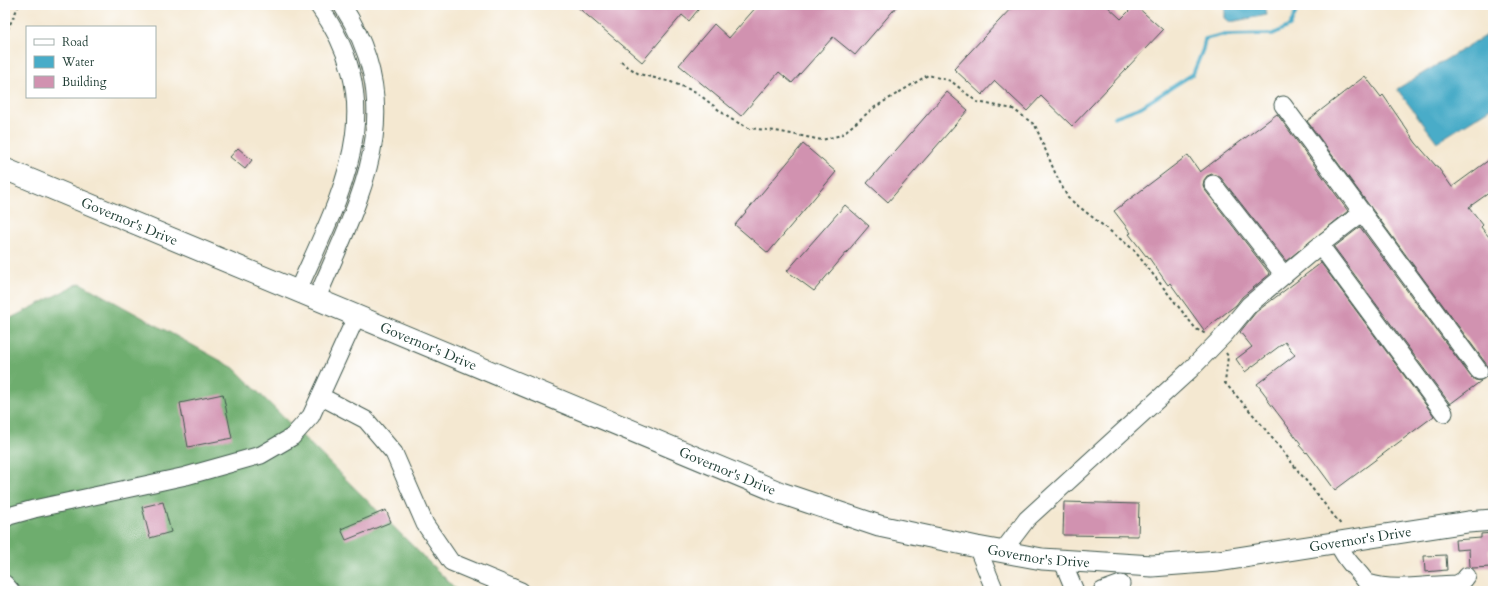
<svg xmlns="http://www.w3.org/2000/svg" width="1498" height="596" font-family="Cardo,serif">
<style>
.forest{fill:#6ead6e;stroke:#467551}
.water{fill:#48acc8;stroke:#34747e}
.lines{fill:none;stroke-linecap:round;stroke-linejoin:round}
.stream{stroke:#48acc8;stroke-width:3.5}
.building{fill:#d192b0}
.minor-casing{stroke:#3f574c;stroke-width:19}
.major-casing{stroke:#3f574c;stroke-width:23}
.path{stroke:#3f574c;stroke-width:2;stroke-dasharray:3 3;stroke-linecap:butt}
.minor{stroke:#fff;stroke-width:17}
.major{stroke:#fff;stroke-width:21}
.labels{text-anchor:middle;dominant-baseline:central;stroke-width:3;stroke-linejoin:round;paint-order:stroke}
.street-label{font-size:14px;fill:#1f3d34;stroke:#fff}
</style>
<rect width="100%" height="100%" fill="#fff"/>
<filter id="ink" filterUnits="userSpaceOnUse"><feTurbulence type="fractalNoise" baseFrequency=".025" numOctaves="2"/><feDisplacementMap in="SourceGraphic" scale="8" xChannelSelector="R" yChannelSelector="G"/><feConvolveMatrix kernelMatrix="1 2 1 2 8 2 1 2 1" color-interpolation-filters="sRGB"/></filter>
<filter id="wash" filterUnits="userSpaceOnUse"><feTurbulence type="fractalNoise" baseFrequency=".012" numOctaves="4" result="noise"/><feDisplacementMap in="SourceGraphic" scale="16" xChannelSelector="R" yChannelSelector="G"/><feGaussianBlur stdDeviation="0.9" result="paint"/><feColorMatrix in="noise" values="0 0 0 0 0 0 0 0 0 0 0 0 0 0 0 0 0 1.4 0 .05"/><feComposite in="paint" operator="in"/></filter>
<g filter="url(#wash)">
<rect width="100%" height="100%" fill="#f4e8d1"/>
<path class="forest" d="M80,283L234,368L458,591H5V321Z"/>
<path class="water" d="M1225,5H1265L1267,15L1230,22L1225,18Z
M1493,31V107L1437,142L1397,89Z"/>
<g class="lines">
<path class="stream" d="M1114,117L1141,107L1193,74L1203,49L1205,39L1221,35L1273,34L1290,26L1298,7L1300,5"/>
</g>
<g id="blocks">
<path class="building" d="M575,5H702L689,21L682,15L642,62Z
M758,5H898L855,55L833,37L792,83L779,72L741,116L679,65L714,24L729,38Z
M1014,5H1106L1121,19L1135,5L1163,30L1072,126L1041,96L1027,111L995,81L982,95L954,69Z
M1365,76L1381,97L1383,95L1416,143L1436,166H1437L1452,187L1493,157V190L1469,207L1483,225L1481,227L1493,242V371L1488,374L1489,370L1487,365L1307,121Z
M947,92L968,110L888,202L867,183Z
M1277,114L1348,211L1286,261L1221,178L1217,175L1212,174L1207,176L1204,180L1203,185L1205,190L1270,274L1242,297L1236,305L1204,330L1170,283L1168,285L1147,255L1146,256L1129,234L1131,233L1114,211L1188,155L1200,172Z
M803,144L836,172L768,253L735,225Z
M238,148L252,160L245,169L230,157Z
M845,205L869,226L814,291L787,271Z
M1360,227L1471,377L1475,380L1481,381L1450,404L1334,247Z
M1321,263L1434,416L1335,490L1307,452L1306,453L1299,445L1301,444L1266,398L1267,397L1257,384L1295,355L1285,342L1245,372L1236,359L1252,347L1240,332L1256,312Z
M223,394L232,438L188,447L180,403Z
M163,502L171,532L150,538L142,507Z
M1064,502L1139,504L1138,536L1063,535Z
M386,510L391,522L346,540L341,529Z
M1493,533V549H1489L1491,567L1473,568L1470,567L1469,549L1456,550L1455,540L1481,538V534Z
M1446,555L1447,570L1425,572L1424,556Z"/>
</g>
</g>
<g filter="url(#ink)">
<use href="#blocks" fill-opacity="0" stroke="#3f574c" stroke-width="1"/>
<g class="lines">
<g class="minor-casing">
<path id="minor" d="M1283,105L1479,371
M1213,184L1284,275
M1320,245L1444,413
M298,290C342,191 392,106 318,5
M317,298C360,196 411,111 342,5
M320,396L366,420L394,453L425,524L451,562L521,591
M5,519L9,516L34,509L186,476L261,455L292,437L311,416L357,315
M1337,542C1341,550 1345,557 1351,564C1359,573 1366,580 1372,591
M977,547L995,591
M1002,552L1027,519L1190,370L1225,334L1249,305L1320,245L1363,212
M1062,560L1075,591
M1368,583C1395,592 1429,584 1457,584L1464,580L1467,576
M5,584L11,591
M1102,591L1121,584"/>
</g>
<g class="major-casing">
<g id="major">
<path id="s1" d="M5,169L781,493L879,526L977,547L1042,559L1152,566L1218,561L1468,522L1493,520"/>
</g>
</g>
<path class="path" d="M5,35L19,5
M621,62L639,74L671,82L696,92L729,118L748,128L776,131L822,140L841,135L875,107L928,75L951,81L977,102L1013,109L1035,125L1056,175L1068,198L1133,249L1196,329L1206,334
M1226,353L1228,356L1225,383L1257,419L1342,526"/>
<use href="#minor" class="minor"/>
<use href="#major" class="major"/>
</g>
</g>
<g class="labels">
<g class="street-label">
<text stroke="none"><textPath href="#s1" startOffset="135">Governor's Drive</textPath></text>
<text stroke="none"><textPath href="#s1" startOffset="459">Governor's Drive</textPath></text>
<text stroke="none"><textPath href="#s1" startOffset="783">Governor's Drive</textPath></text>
<text stroke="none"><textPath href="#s1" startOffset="1431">Governor's Drive</textPath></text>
<text stroke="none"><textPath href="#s1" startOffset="1107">Governor's Drive</textPath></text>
</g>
</g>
<rect width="1498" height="596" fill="none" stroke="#fff" stroke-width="20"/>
<rect x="26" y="26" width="130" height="72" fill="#ffffff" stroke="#a5b1ae"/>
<rect x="34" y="39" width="20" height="6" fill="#ffffff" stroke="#a5b1ae"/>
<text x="62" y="46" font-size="12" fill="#1f3d34">Road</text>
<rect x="34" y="56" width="20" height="12" fill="#48acc8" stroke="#a5b1ae"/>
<text x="62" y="66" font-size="12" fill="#1f3d34">Water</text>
<rect x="34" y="76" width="20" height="12" fill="#d192b0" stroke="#a5b1ae"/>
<text x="62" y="86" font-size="12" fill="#1f3d34">Building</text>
</svg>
